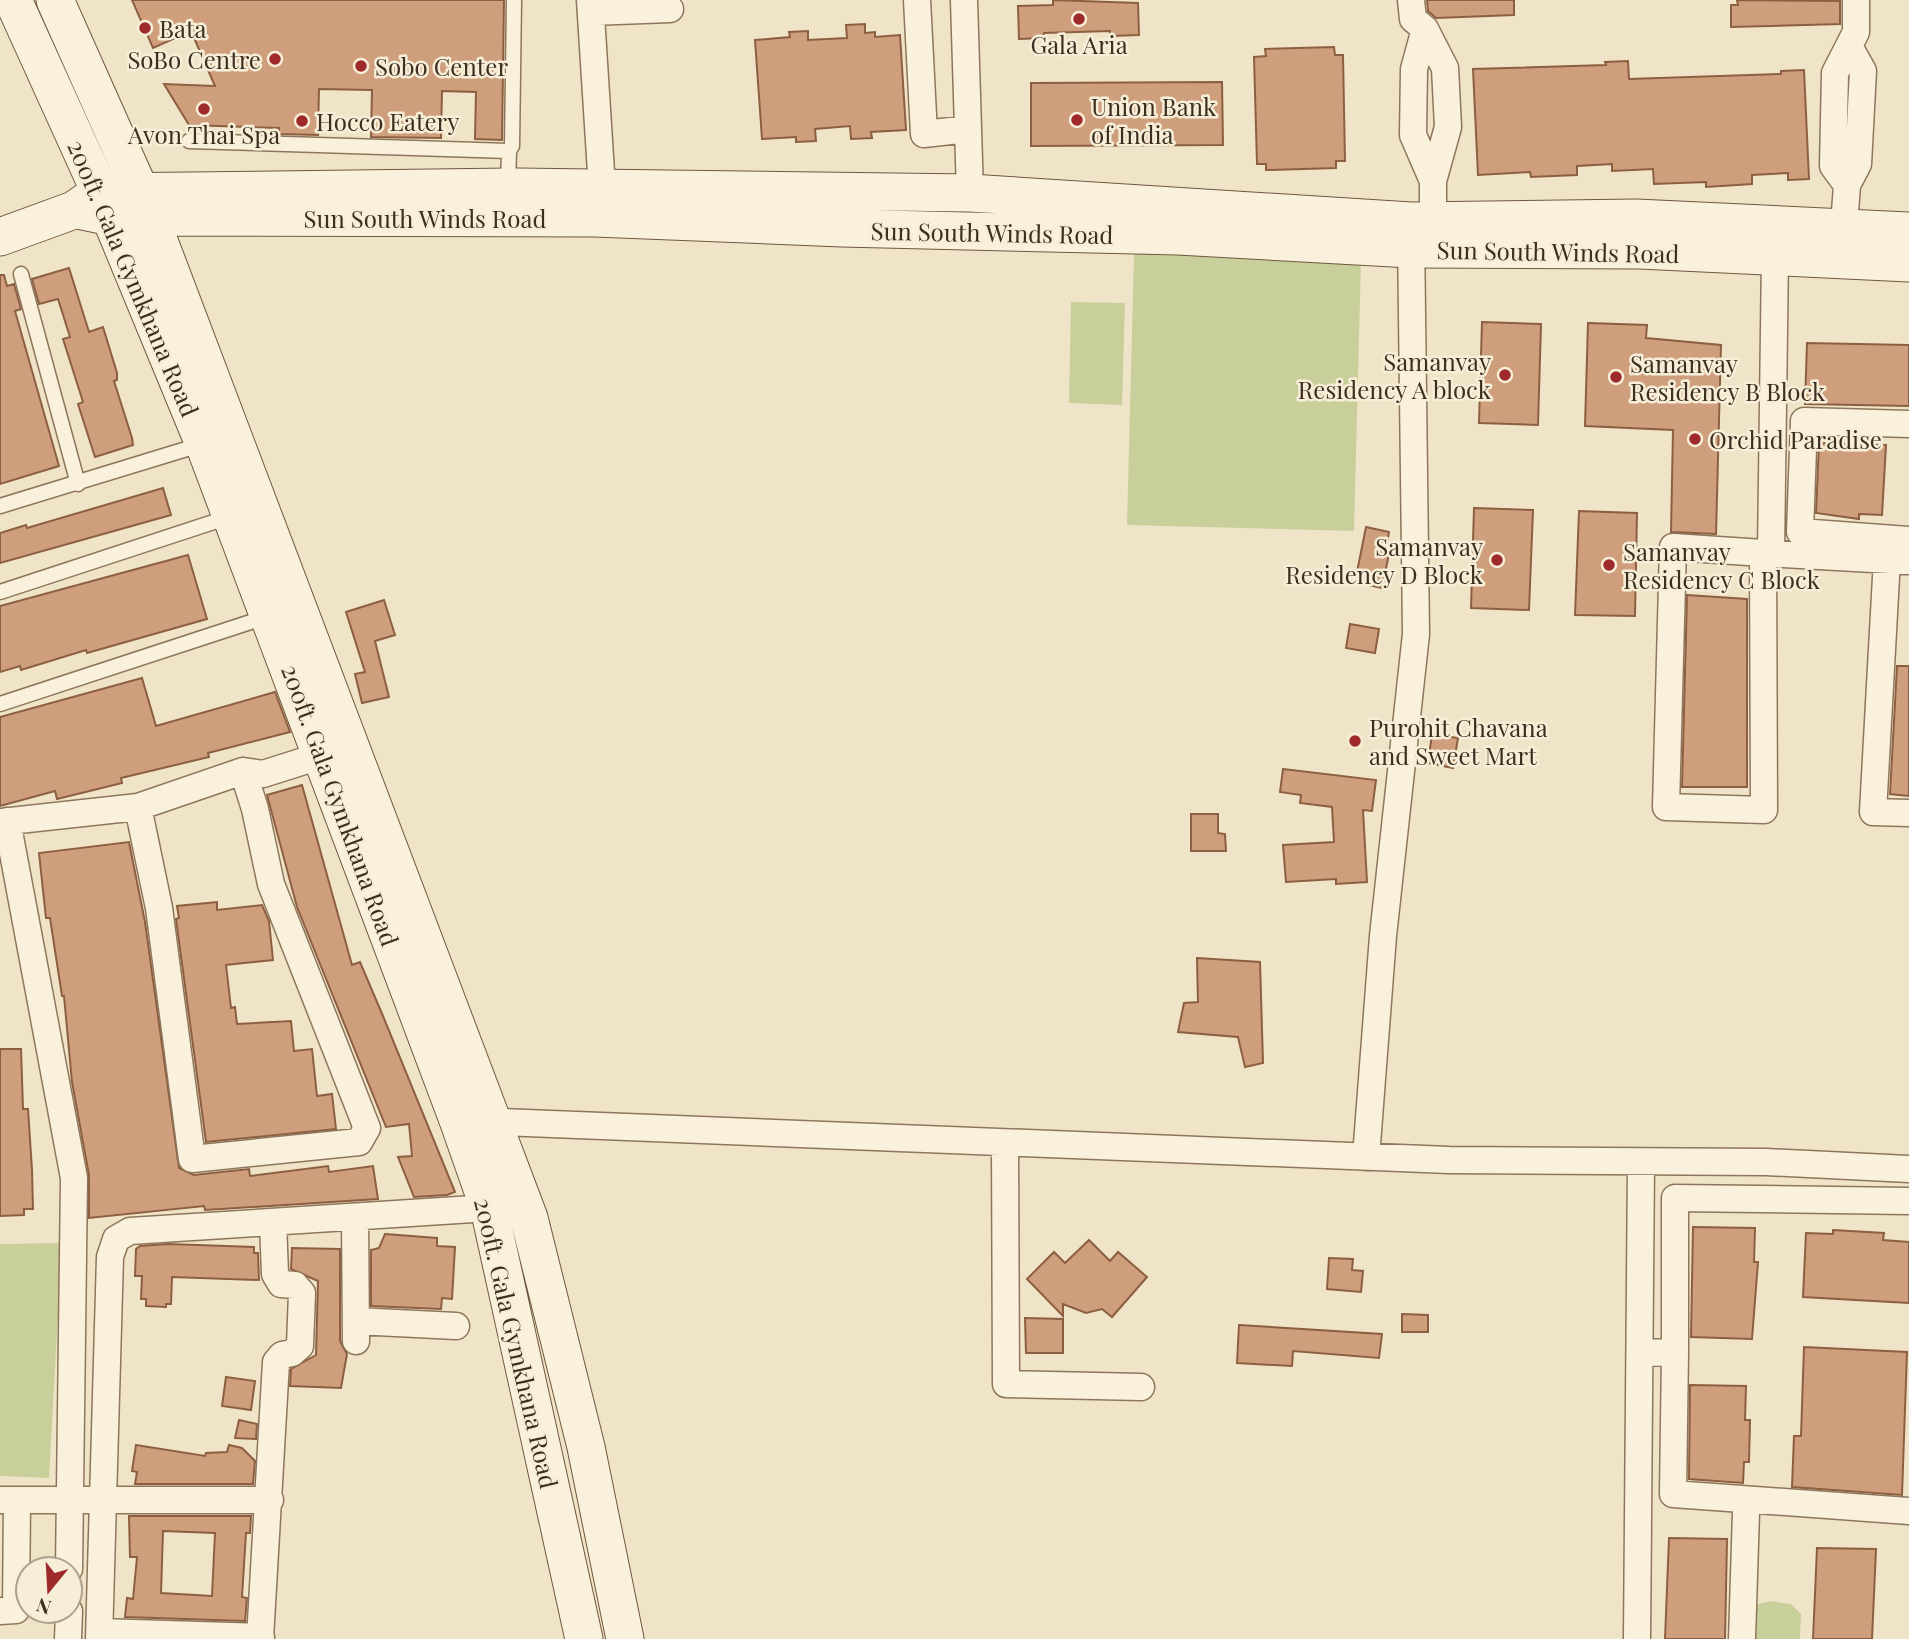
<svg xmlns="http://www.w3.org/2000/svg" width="1909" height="1639" font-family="'Playfair Display',serif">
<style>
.green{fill:#c9cf9b}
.building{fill:#cf9f7d;stroke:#8d5f41;stroke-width:2;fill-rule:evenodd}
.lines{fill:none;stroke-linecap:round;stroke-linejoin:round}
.lane-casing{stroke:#8d765c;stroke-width:17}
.street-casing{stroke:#8d765c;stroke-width:29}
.secondary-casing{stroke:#6f573f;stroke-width:39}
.lane{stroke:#faf1dc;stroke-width:14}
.street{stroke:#faf1dc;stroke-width:26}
.secondary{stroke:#faf1dc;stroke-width:37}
.poi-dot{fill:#9e2a2b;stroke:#f7eed8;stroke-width:2.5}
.labels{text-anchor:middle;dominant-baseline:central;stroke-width:5;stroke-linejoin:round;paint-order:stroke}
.poi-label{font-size:24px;fill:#3d2e20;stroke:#f7eed8;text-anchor:start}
.street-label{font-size:24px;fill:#3d2e20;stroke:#f7eed8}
</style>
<rect width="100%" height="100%" fill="#f0e4c8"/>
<path class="green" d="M1162,253L1361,260L1354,531L1127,525L1134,254Z
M1071,302L1125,303L1122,405L1069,403Z
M62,1243L49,1478L0,1476V1244Z
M1770,1601L1791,1604L1801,1614L1800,1639H1748L1755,1605Z"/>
<path class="building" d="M132,0H504L502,140L475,139L476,92L442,91L441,138L371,137L372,90L319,89L318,135L279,134V128L189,125L164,84L215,86L191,31L153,48Z
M1053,0L1138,3L1139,35L1110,36V31L1044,33V38L1019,39L1018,6L1053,5Z
M1427,0H1514V15L1436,18L1428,11Z
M1737,0L1840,1V24L1731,27V5H1738Z
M865,24V33L875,32V37L900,35L906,130L871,132L872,138L851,139L850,126L815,129L816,141L796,142V137L762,139L755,40L790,37L789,32L808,31V40L847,38L846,25Z
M1334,47L1335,55H1343L1345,161H1336V168L1266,170V164H1257L1254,57L1266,56L1265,49Z
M1628,61L1629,79L1781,74V71L1804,70L1809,179L1788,180V173L1752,175V184L1706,187V182L1654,184L1653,169L1612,171V164L1577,166V175L1531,177L1530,172L1478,175L1473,69L1606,65L1605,62Z
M1222,82L1223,145L1031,146V83Z
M69,268L89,332L103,327L117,373V380L114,381L132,438L133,445L95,457L78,404L83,402L63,339L70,337L58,299L39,304L32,279Z
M0,275H4L7,286L14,284L21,309L15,311L59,466L0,484Z
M1482,322L1541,324L1538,425L1479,423Z
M1588,323L1647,325L1646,338L1721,345L1716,534L1671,532L1673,430L1585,426Z
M1807,343L1909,345V406L1805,404Z
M1819,443L1886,445L1882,515L1859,514V519L1816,513Z
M163,488L171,515L0,563V533L26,525L27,528Z
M1474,508L1533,510L1529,610L1471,608Z
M1579,511L1637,513L1635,616L1575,615Z
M1366,527L1389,532L1386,548L1390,549L1382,588L1355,582Z
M188,555L207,619L87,653L86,650L21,670L20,666L0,672V606Z
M1687,595L1747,599V787H1682Z
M384,600L395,635L375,641L389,697L362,703L355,674L365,672L346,612Z
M1350,624L1379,629L1375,653L1346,648Z
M1897,666H1909V796L1890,794Z
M142,678L156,726L275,692L290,732L208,753L209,757L121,778L122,783L57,799L55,791L0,806V717Z
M1432,734L1458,738L1453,768L1428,763Z
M1283,769L1376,780L1372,811L1363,810L1367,882L1336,884V879L1286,882L1283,845L1334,842L1332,807L1300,803L1301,795L1280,792Z
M302,785L352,965L360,962L383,1016L455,1192L447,1195L414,1197L398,1157L412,1156L409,1124L386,1127L297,907L267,795Z
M1191,814H1218V833L1225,834L1226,851H1191Z
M129,842L145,922L179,1168L194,1175L249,1169L250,1176L328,1166L329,1172L373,1166L378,1199L205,1210L204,1206L89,1218V1175L72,1082L64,996H62L50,918H46L39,853Z
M217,902V910L262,905L269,921L273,960L226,965L231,1008L235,1007L237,1024L291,1021L294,1051L312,1049L317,1096L332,1094L336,1129L206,1142L176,919L179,918L177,906Z
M1197,958L1260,962L1263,1063L1245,1067L1238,1037L1178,1032L1184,1003L1198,1002Z
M0,1049H21L23,1109H28L32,1170L33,1209H24V1215L0,1216Z
M1693,1227L1755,1228L1754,1262H1758L1752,1339L1691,1337Z
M1833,1230L1884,1233L1883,1240L1909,1242V1303L1803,1297L1806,1233L1833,1234Z
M385,1234L437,1238V1246L455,1247L452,1299L442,1298L441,1309L371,1306V1250L379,1248Z
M1089,1240L1110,1261L1118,1252L1147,1277L1112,1317L1102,1309L1086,1313L1063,1304V1316L1027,1279L1054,1252L1065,1263Z
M168,1244L254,1247V1253H258L259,1280L172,1277L171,1304H166V1307L146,1306V1299H141L142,1276H135L136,1249L140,1246Z
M292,1248L340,1249V1341L347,1354L341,1388L290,1386L291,1369L316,1355L318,1281L291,1269Z
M1329,1258L1353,1259L1352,1270L1363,1271L1361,1292L1327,1289Z
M1402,1314L1428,1315V1332H1402Z
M1025,1318L1063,1319V1353H1026Z
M1239,1325L1382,1334L1379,1358L1293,1351L1292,1366L1237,1363Z
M1804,1347L1907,1352L1902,1495L1792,1487L1794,1436H1801Z
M226,1377L255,1381L251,1410L222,1406Z
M1690,1385L1746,1386L1745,1420H1750L1749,1462H1744L1743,1483L1689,1479Z
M239,1420L257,1424L256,1439L235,1438Z
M136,1445L205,1456L206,1453L227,1452L229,1445L242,1448L255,1461L253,1484H135L137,1472L132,1471Z
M129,1516H251L250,1533H246L242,1597L247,1598L245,1621L125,1617L127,1598L133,1599L137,1557H130ZM163,1531L215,1533L212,1596L161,1593Z
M1669,1538L1727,1539L1725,1639H1665Z
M1817,1548L1876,1549L1872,1639H1813Z"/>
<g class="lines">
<g class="lane-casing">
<path id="lane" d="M189,141L509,151L508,185
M509,151L512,146L514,0
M21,274L78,484
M0,506L203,444
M0,592L232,516
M0,704L269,616"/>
</g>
<g class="street-casing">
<path id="street" d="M590,0L602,188
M917,0L924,134L968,129
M964,0L970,193
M1411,0L1413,19L1425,29L1445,68L1448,127L1433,181V221
M591,12L670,9
M1425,29L1414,69L1413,135L1433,181
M1847,185L1833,166L1835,73L1856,32V0
M1844,226L1847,185L1858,164L1863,71L1849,46
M1909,424L1804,421L1800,532L1909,540
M1763,553L1673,547L1666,807L1764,810L1763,553L1909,561
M1771,553L1775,255
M1887,559L1873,812L1909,813
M138,807L159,908L192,1159L359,1142L367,1128L271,884L255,809L243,771
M7,821L74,1178L69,1569
M0,822L138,807L243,771L263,774L323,755
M477,1121L1449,1160L1766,1162L1909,1169
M1005,1144L1006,1384L1141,1387
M1366,1157L1383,936L1416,634L1411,234
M355,1217L356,1341
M356,1321L456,1326
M1675,1352V1198L1909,1201
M1640,1353L1675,1352L1673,1494L1909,1511
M0,1500H270
M0,1611L16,1610L17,1500
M100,1632L261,1637
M68,1639L69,1611
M99,1639L110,1257L116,1239L130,1231L489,1208
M260,1639L276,1362L282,1355L292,1353L300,1346L302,1293L295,1285L281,1284L275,1274L273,1222
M1637,1639L1641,1162
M1742,1639L1746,1512"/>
</g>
<g class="secondary-casing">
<path id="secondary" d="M13,0L100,192L204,444L458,1120L489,1208L584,1639
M55,0L140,191L529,1218L586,1447L625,1639
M82,211L111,217L595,218L842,228L1178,236L1411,249L1640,250L1909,263
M0,237L74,210L100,192L518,187L970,193L1411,221L1636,218L1909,231"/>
</g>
<use href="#lane" class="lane"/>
<use href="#street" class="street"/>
<use href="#secondary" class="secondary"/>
</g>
<g class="poi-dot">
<circle cx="1079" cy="19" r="7"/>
<circle cx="145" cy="28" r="7"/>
<circle cx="275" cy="59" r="7"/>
<circle cx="361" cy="66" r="7"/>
<circle cx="204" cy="109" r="7"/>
<circle cx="1077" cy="120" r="7"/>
<circle cx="302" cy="121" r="7"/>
<circle cx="1505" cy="375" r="7"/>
<circle cx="1616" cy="377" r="7"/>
<circle cx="1695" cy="439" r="7"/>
<circle cx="1497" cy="560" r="7"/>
<circle cx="1609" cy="565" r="7"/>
<circle cx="1355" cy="741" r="7"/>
</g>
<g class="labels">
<g class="poi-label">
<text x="159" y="28">Bata</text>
<text x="1079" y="44" text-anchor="middle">Gala Aria</text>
<text x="261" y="59" text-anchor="end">SoBo Centre</text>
<text x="375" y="66">Sobo Center</text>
<text x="1091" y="106">Union Bank<tspan x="1091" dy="28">of India</tspan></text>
<text x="316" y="121">Hocco Eatery</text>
<text x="204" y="134" text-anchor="middle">Avon Thai Spa</text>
<text x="1491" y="361" text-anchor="end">Samanvay<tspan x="1491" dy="28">Residency A block</tspan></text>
<text x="1630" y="363">Samanvay<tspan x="1630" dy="28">Residency B Block</tspan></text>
<text x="1709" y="439">Orchid Paradise</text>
<text x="1483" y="546" text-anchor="end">Samanvay<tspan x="1483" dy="28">Residency D Block</tspan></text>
<text x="1623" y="551">Samanvay<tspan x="1623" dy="28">Residency C Block</tspan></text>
<text x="1369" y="727">Purohit Chavana<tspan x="1369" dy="28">and Sweet Mart</tspan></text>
</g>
<g class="street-label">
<text x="425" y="218">Sun South Winds Road</text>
<text transform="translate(992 232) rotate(1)">Sun South Winds Road</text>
<text transform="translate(1558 251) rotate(1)">Sun South Winds Road</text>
<text transform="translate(134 278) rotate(67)">200ft. Gala Gymkhana Road</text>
<text transform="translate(341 805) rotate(70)">200ft. Gala Gymkhana Road</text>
<text transform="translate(517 1343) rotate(77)">200ft. Gala Gymkhana Road</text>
</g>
</g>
<g transform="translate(49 1590) rotate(198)"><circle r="33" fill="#f7eed8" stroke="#ada18e" stroke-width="2"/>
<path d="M0-5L12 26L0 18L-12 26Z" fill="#9e2a2b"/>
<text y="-10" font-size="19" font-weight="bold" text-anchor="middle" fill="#3d2e20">N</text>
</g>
</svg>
